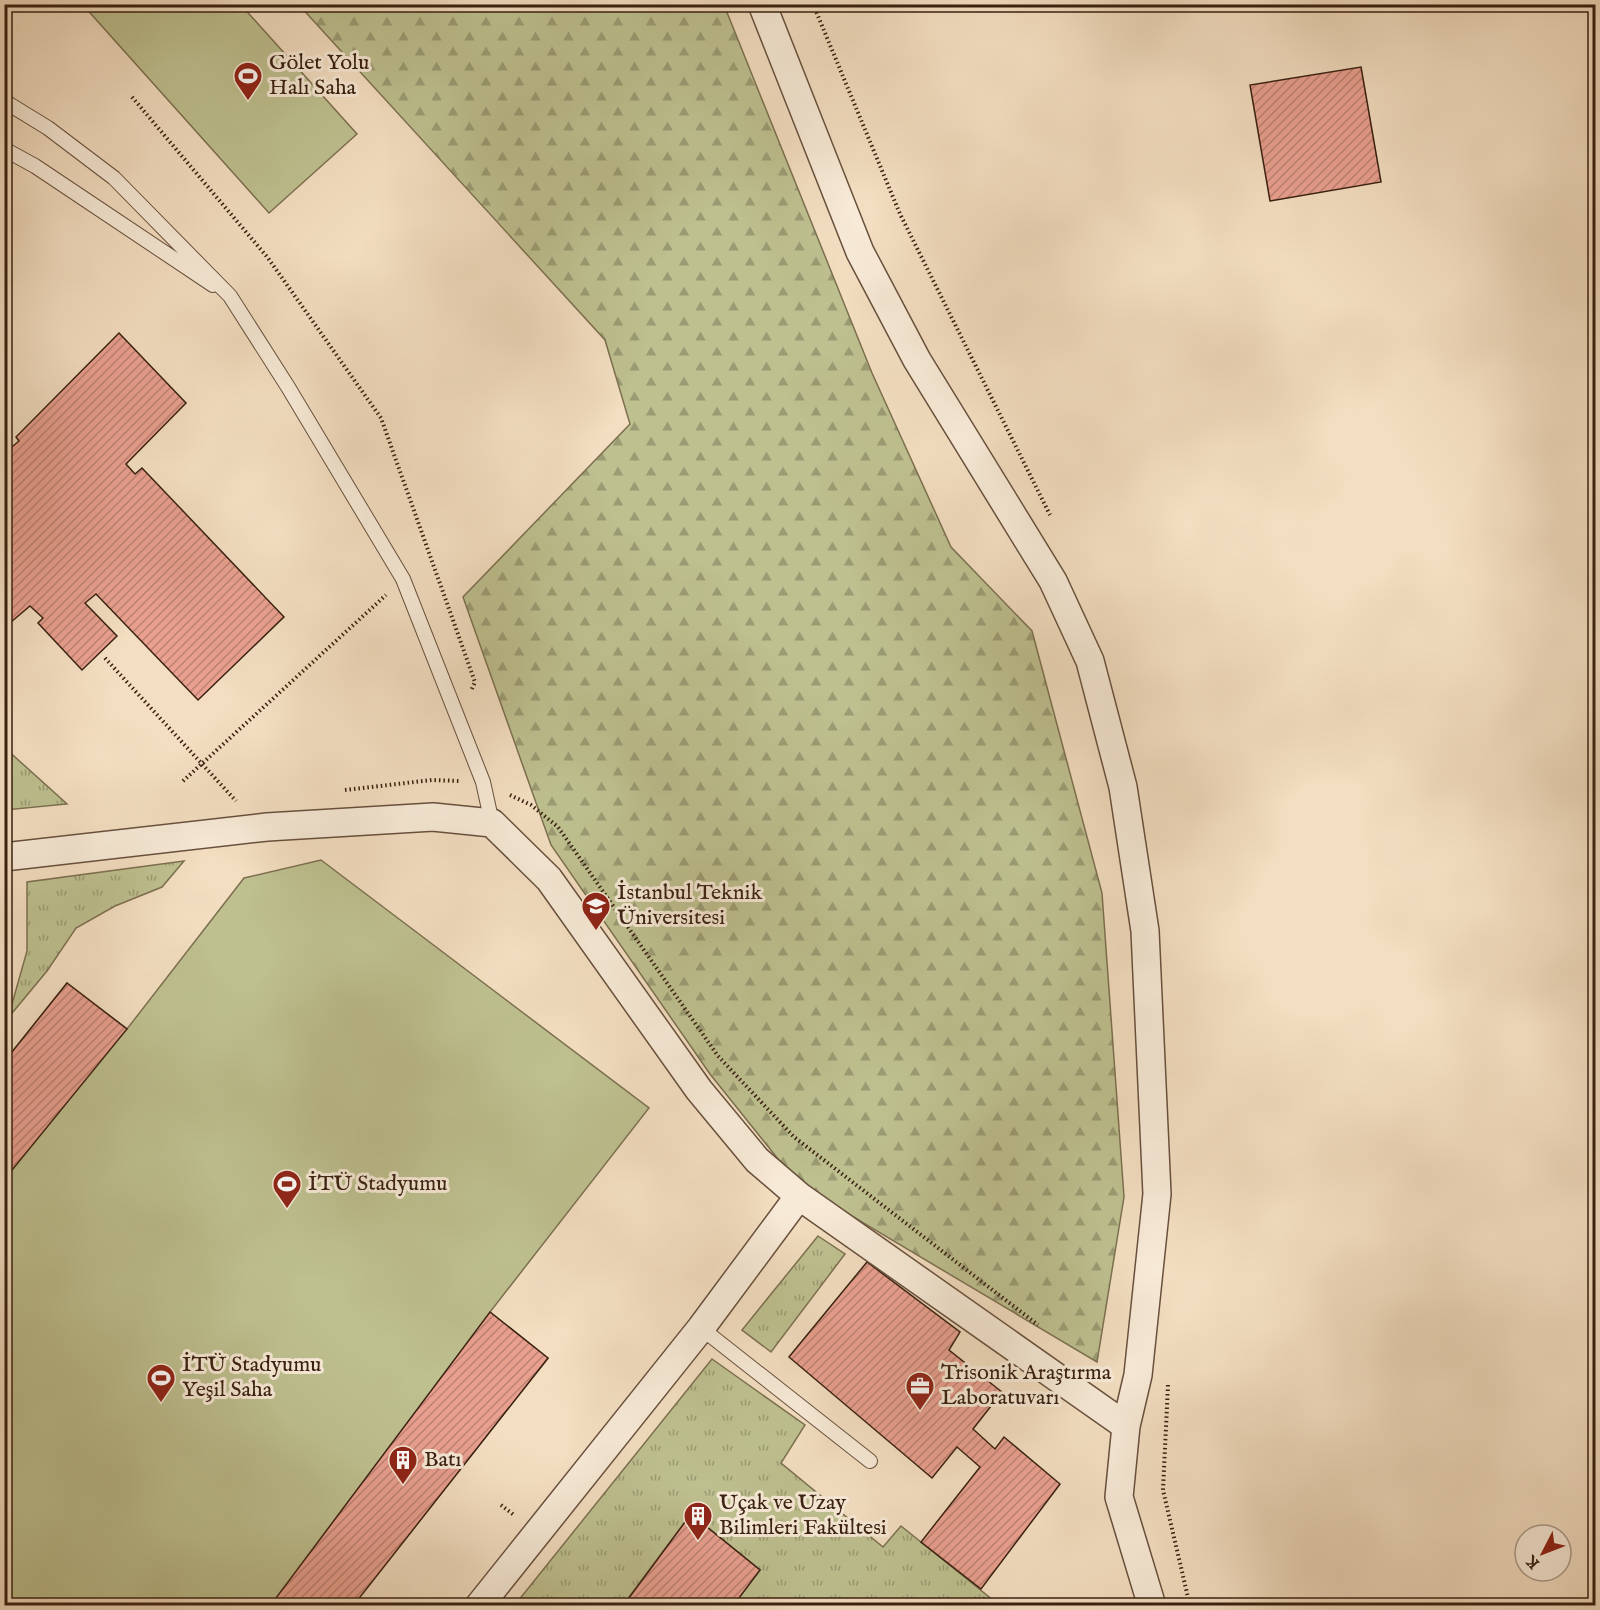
<svg xmlns="http://www.w3.org/2000/svg" width="1600" height="1610" font-family="'IM FELL English',serif">
<style>
.grass{fill:url(#grass-tufts);stroke:#7c7050;stroke-width:1.5}
.forest{fill:url(#forest-firs);stroke:#7c7050;stroke-width:1.5}
.garden{fill:#bec090;stroke:#7c7050;stroke-width:1.5}
.building{fill:url(#building-hatch);stroke:#392011;stroke-width:1.5}
.lines{fill:none;stroke-linecap:round;stroke-linejoin:round}
.lane-casing{stroke:#68503d;stroke-width:16}
.street-casing{stroke:#68503d;stroke-width:30}
.path{stroke:#392011;stroke-width:4;stroke-dasharray:1.5 3;stroke-linecap:butt}
.lane{stroke:#f7ead7;stroke-width:14}
.street{stroke:#f7ead7;stroke-width:27}
.labels{text-anchor:middle;dominant-baseline:central;stroke-width:6;stroke-linejoin:round;paint-order:stroke}
.poi-label{font-size:22px;fill:#392011;stroke:#f7ead7;text-anchor:start}
</style>
<defs>
<pattern id="grass-tufts" width="24" height="20" patternUnits="userSpaceOnUse" patternTransform="scale(1.5)"><rect width="24" height="20" fill="#bec090"/><path d="M3 7l-1-3M5 7V3M7 7l1-3M15 17l-1-3M17 17v-4M19 17l1-3" fill="none" stroke="#9b9c74"/></pattern>
<pattern id="forest-firs" width="22" height="20" patternUnits="userSpaceOnUse" patternTransform="scale(1.5)"><rect width="22" height="20" fill="#bec090"/><path d="M5 1l3.5 6h-7zM16 11l3.5 6h-7z" fill="#9b9c74"/></pattern>
<pattern id="building-hatch" width="6" height="6" patternUnits="userSpaceOnUse" patternTransform="scale(1.5)"><rect width="6" height="6" fill="#e9a090"/><path d="M-1 1l2-2M0 6l6-6M5 7l2-2" fill="none" stroke="#be8274"/></pattern>
</defs>
<rect width="100%" height="100%" fill="#f3dec1"/>
<filter id="stains"><feTurbulence type="fractalNoise" baseFrequency=".00333" numOctaves="4"/><feColorMatrix values="0 0 0 0 .2 0 0 0 0 .09 0 0 0 0 .02 0 0 0 .5 -.17"/></filter>
<radialGradient id="worn" r=".72"><stop offset=".6" stop-color="#630" stop-opacity="0"/><stop offset="1" stop-color="#630" stop-opacity=".3"/></radialGradient>
<path class="grass" d="M5,748L67,804L5,810Z
M184,861L162,887L115,906L76,928L47,971L8,1018L27,951V882Z
M818,1236L845,1254L771,1352L742,1330Z
M712,1359L805,1425L781,1463L883,1547L901,1526L999,1605H733L760,1570L691,1514L623,1605L514,1606Z"/>
<path class="forest" d="M299,5H724L872,373L951,547L1032,631L1102,893L1124,1197L1097,1362L798,1184L710,1074L551,845L463,597L630,424L605,340Z"/>
<path class="garden" d="M83,5H241L357,134L269,213Z
M321,860L649,1108L490,1312L548,1358L353,1605H5L4,1062L67,983L127,1029L244,878Z"/>
<path class="building" d="M1361,67L1381,182L1270,201L1250,85Z
M119,333L186,403L126,464L135,474L142,468L284,617L198,700L96,594L85,603L117,636L82,670L38,623L43,618L30,606L4,628V448L7,451L19,441L16,437Z
M67,983L127,1029L4,1180V1062Z
M867,1262L960,1332L949,1350L1002,1392L973,1429L995,1449L1004,1437L1060,1484L981,1589L921,1542L980,1467L957,1447L932,1478L789,1357Z
M490,1312L548,1358L353,1606H270Z
M691,1514L760,1570L733,1606H623Z"/>
<g class="lines">
<g class="lane-casing">
<path id="lane" d="M4,101L48,128L114,178L230,296L288,387L403,579L483,782L492,823
M4,149L35,166L213,285
M701,1328L870,1461"/>
</g>
<g class="street-casing">
<path id="street" d="M762,4L860,252L917,360L1053,581L1090,661L1123,787L1145,931L1157,1194L1138,1375L1126,1426L1119,1497L1152,1606
M4,857L267,827L433,817L492,823L549,879L699,1090L757,1160L799,1196L1126,1426
M479,1606L701,1328L799,1196"/>
</g>
<path class="path" d="M813,4L900,214L1050,515
M132,97L268,258L381,418L475,682L471,691
M105,658L236,801
M183,781L386,595
M345,790L432,780L460,781
M510,795L531,805L558,827L718,1056L794,1137L1038,1325
M1168,1385L1163,1490L1190,1606
M501,1505L514,1515"/>
<use href="#lane" class="lane"/>
<use href="#street" class="street"/>
</g>
<defs>
<g id="stadium-pin" transform="scale(1.5)"><path d="M0 17L-7.5 6A9.5 9.5 0 1 1 7.5 6Z" fill="#8f2418" stroke="#f7ead7"/><path d="M0-5a6.5 5 0 1 0 0 10a6.5 5 0 1 0 0-10ZM-3.5-1.8h7v3.6h-7Z" fill="#fff"/></g>
<g id="university-pin" transform="scale(1.5)"><path d="M0 17L-7.5 6A9.5 9.5 0 1 1 7.5 6Z" fill="#8f2418" stroke="#f7ead7"/><path d="M0-5L7-2L0 1L-7-2ZM-4 1L0 2.5L4 1V4Q0 6-4 4Z" fill="#fff"/></g>
<g id="office-pin" transform="scale(1.5)"><path d="M0 17L-7.5 6A9.5 9.5 0 1 1 7.5 6Z" fill="#8f2418" stroke="#f7ead7"/><path d="M-6-3h4V-5.5h4V-3h4V5H-6ZM-1-4.5V-3h2v-1.5ZM-6 0V1H6V0Z" fill="#fff"/></g>
<g id="building-pin" transform="scale(1.5)"><path d="M0 17L-7.5 6A9.5 9.5 0 1 1 7.5 6Z" fill="#8f2418" stroke="#f7ead7"/><path d="M-4-6H4V6H1V3H-1V6H-4ZM-2.5-4.3h1.7v1.8h-1.7ZM.8-4.3h1.7v1.8H.8ZM-2.5-1h1.7V.8h-1.7ZM.8-1h1.7V.8H.8Z" fill="#fff"/></g>
</defs>
<g fill-rule="evenodd">
<use href="#stadium-pin" x="248" y="76"/>
<use href="#university-pin" x="596" y="906"/>
<use href="#stadium-pin" x="287" y="1184"/>
<use href="#stadium-pin" x="161" y="1378"/>
<use href="#office-pin" x="920" y="1386"/>
<use href="#building-pin" x="403" y="1460"/>
<use href="#building-pin" x="698" y="1516"/>
</g>
<g class="labels">
<g class="poi-label">
<text x="269" y="63">Gölet Yolu<tspan x="269" dy="25">Halı Saha</tspan></text>
<text x="617" y="893">İstanbul Teknik<tspan x="617" dy="25">Üniversitesi</tspan></text>
<text x="308" y="1184">İTÜ Stadyumu</text>
<text x="182" y="1365">İTÜ Stadyumu<tspan x="182" dy="25">Yeşil Saha</tspan></text>
<text x="941" y="1373">Trisonik Araştırma<tspan x="941" dy="25">Laboratuvarı</tspan></text>
<text x="424" y="1460">Batı</text>
<text x="719" y="1503">Uçak ve Uzay<tspan x="719" dy="25">Bilimleri Fakültesi</tspan></text>
</g>
</g>
<rect width="1600" height="1610" fill="none" stroke="#f3dec1" stroke-width="24"/>
<rect x="6" y="6" width="1588" height="1598" fill="none" stroke="#392011" stroke-width="3"/>
<rect x="12" y="12" width="1576" height="1586" fill="none" stroke="#392011" stroke-width="1.5"/>
<g transform="translate(1543 1553) rotate(228)"><circle r="28" fill="#f7ead7" stroke="#ab9988" stroke-width="1.5"/>
<path d="M0-4.5L10 22L0 15L-10 22Z" fill="#8f2418"/>
<text y="-9" font-size="16" font-weight="bold" text-anchor="middle" fill="#392011">K</text>
</g>
<rect width="100%" height="100%" filter="url(#stains)"/>
<rect width="100%" height="100%" fill="url(#worn)"/>
</svg>
